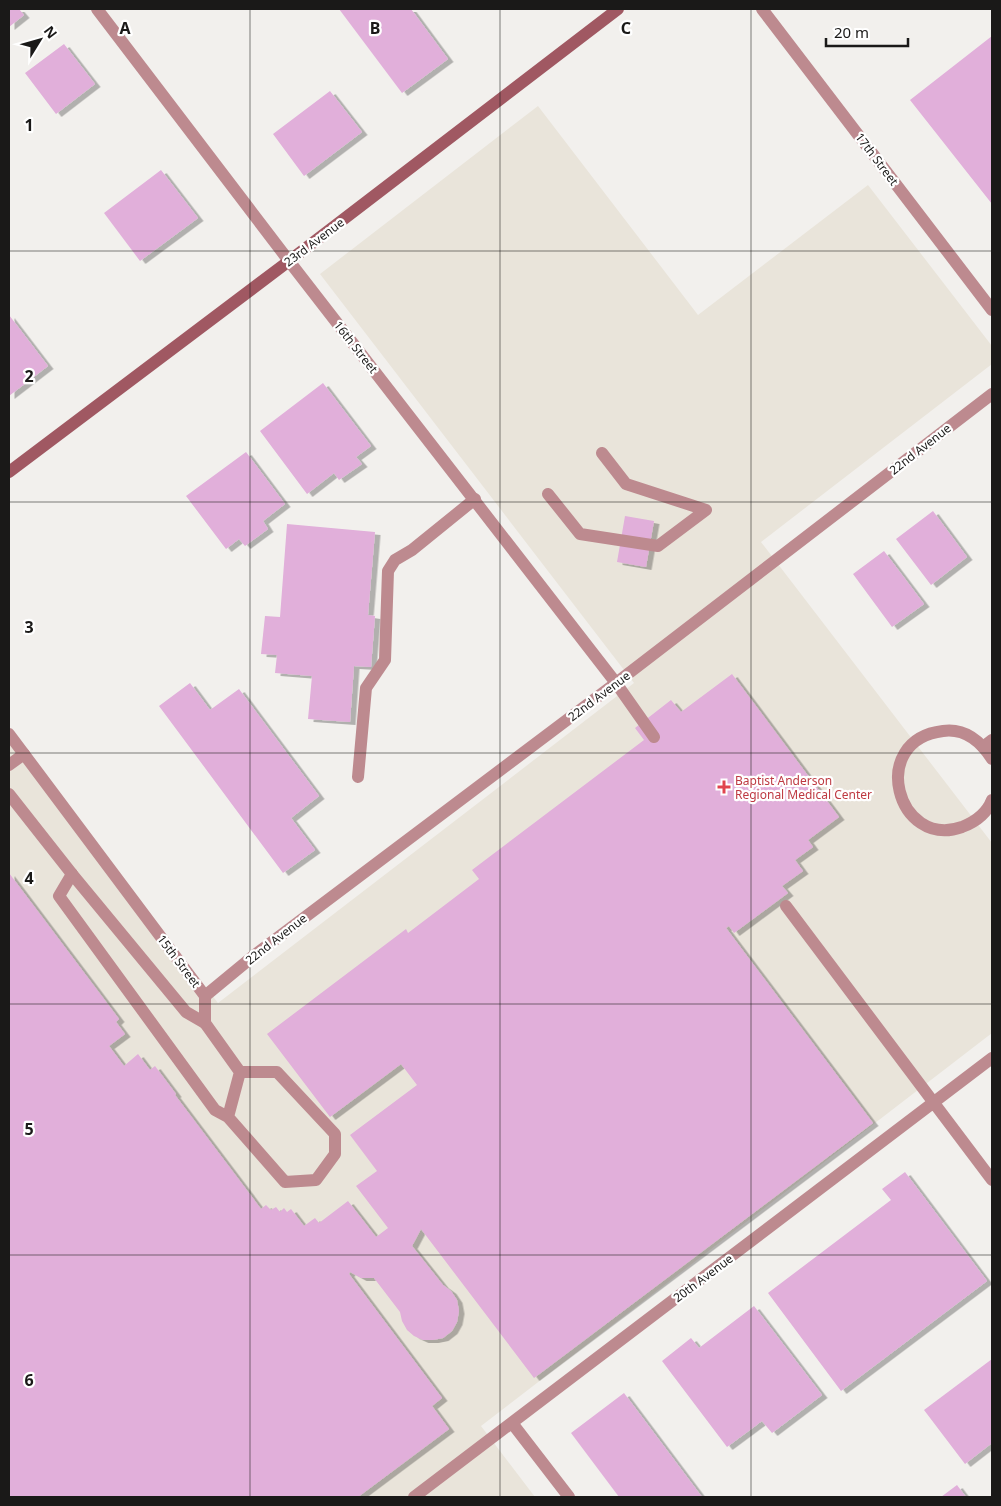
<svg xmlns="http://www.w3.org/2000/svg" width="1001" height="1506" font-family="'Noto Sans',sans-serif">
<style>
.built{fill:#e9e4da}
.building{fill:#e1afda;filter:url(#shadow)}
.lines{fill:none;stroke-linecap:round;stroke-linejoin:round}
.service{stroke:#bd8a8f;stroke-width:12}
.minor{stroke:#bd8a8f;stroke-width:12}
.secondary{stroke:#a05862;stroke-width:12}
.grid{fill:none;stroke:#1a1918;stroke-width:1;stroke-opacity:0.55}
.health-dot{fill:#e0444e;stroke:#fff;stroke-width:2}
.labels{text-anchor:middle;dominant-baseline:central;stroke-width:4.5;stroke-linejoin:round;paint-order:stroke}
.street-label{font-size:12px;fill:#1a1918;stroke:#fff}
.health-label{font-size:12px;fill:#be3a42;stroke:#fff;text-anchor:start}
.grid-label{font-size:16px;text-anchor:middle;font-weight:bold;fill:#1a1918;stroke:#fff;stroke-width:4.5;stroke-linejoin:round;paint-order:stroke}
</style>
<defs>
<filter id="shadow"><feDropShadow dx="5.5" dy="3" stdDeviation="0" flood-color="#0004"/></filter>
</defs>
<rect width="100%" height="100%" fill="#f2f0ed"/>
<path class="built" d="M538,106L698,315L868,185L992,346V364L761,542L992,843V1033L481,1426L535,1497H9V731L218,1003L634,683L320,274Z"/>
<path class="building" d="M9,9H19L24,15L9,27Z
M339,9H411L448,59L402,93Z
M992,36V204L910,100Z
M64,44L95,84L56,114L25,73Z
M330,91L362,132L304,176L273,134Z
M161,170L198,218L140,261L104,213Z
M9,315L48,366L9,396Z
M323,383L371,446L356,457L362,464L339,480L334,473L307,494L260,431Z
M246,452L285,504L263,521L268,529L245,546L239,539L226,549L186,496Z
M933,511L967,557L931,585L896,539Z
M625,516L654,521L646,567L617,562Z
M287,524L375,532L368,615L375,616L371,667L354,666L350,722L308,719L312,676L275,673L277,655L261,654L265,616L280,617Z
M884,551L924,604L892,627L853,574Z
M732,674L839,817L808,840L813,847L795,860L803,871L782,886L788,893L734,933L729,926L726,928L873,1123L534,1378L421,1229L412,1246L443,1285L451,1291L457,1300L459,1311L457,1322L452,1331L443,1338L433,1340H423L414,1336L407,1330L402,1321L400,1312L374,1278H361L350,1272L349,1274L442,1398L432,1406L449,1429L358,1497H9V873L119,1019L116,1022L125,1034L109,1046L124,1066L138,1054L150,1070L155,1066L176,1094L175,1095L261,1209L266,1205L271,1210L276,1207L280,1212L284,1208L287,1212L291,1209L304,1226L315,1218L319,1223L348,1201L376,1237L388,1228L356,1186L377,1171L350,1135L417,1085L401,1064L330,1117L267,1034L406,929L408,933L479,879L472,870L644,740L635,728L671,700L681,712Z
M190,683L210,710L239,689L319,796L291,818L315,850L283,873L159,706Z
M905,1172L987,1281L841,1391L768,1293L891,1200L882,1189Z
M754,1306L822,1395L772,1433L762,1421L727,1447L662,1361L691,1338L699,1348Z
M992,1359V1443L965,1464L924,1410Z
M624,1393L702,1497H619L571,1433Z
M957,1485L966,1497H941Z"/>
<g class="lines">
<path class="service" d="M602,453L626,484L706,510
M548,494L580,534L658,546L706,510
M616,683L654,737
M992,759C981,742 965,728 943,731C867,740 897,850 962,827C975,822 987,813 992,800
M9,765L24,754
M358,777L366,688L385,660L388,571L395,560L412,550L475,499
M72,874L59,896L215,1110L228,1117
M786,906L934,1103
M205,1023L240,1072
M240,1072H277L335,1134V1154L316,1180L285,1182L228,1117Z"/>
<path class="minor" d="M97,9L289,261L616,683
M762,9L992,310
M9,734L205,996V1023L186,1012L72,874L9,794
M983,747L992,740
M205,996L256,954L616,683L992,394
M934,1103L992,1180
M512,1423L569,1497
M414,1497L992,1058"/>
<path class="secondary" d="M9,472L289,261L618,9"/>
</g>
<path class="grid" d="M250,9V1497M500,9V1497M751,9V1497M9,251H992M9,502H992M9,753H992M9,1004H992M9,1255H992"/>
<path class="health-dot" d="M721.5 779.5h5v5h5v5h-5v5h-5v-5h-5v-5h5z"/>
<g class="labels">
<g class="street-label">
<text transform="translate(877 159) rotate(53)">17th Street</text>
<text transform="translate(314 242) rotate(-37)">23rd Avenue</text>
<text transform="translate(356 347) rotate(52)">16th Street</text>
<text transform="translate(920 449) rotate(-38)">22nd Avenue</text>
<text transform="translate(599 696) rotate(-37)">22nd Avenue</text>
<text transform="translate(276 939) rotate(-38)">22nd Avenue</text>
<text transform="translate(179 961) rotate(53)">15th Street</text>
<text transform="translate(703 1278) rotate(-37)">20th Avenue</text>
</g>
<g class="health-label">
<text x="735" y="780">Baptist Anderson<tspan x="735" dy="14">Regional Medical Center</tspan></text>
</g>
</g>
<g class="grid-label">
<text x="125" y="34">A</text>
<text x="375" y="34">B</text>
<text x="626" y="34">C</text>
<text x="29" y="131">1</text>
<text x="29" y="382">2</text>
<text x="29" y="633">3</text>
<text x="29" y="884">4</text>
<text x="29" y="1135">5</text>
<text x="29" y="1386">6</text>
</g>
<rect width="1001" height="1506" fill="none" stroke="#1a1918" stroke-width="20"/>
<g transform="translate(40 40) rotate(53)" stroke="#ffffff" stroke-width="4" paint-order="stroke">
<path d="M0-4L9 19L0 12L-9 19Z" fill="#1a1918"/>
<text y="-8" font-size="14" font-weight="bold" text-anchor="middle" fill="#1a1918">N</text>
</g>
<path d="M826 38v8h82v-8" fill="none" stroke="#1a1918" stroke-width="2.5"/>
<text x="834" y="38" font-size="15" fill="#1a1918" stroke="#ffffff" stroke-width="4" paint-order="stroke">20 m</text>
</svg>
